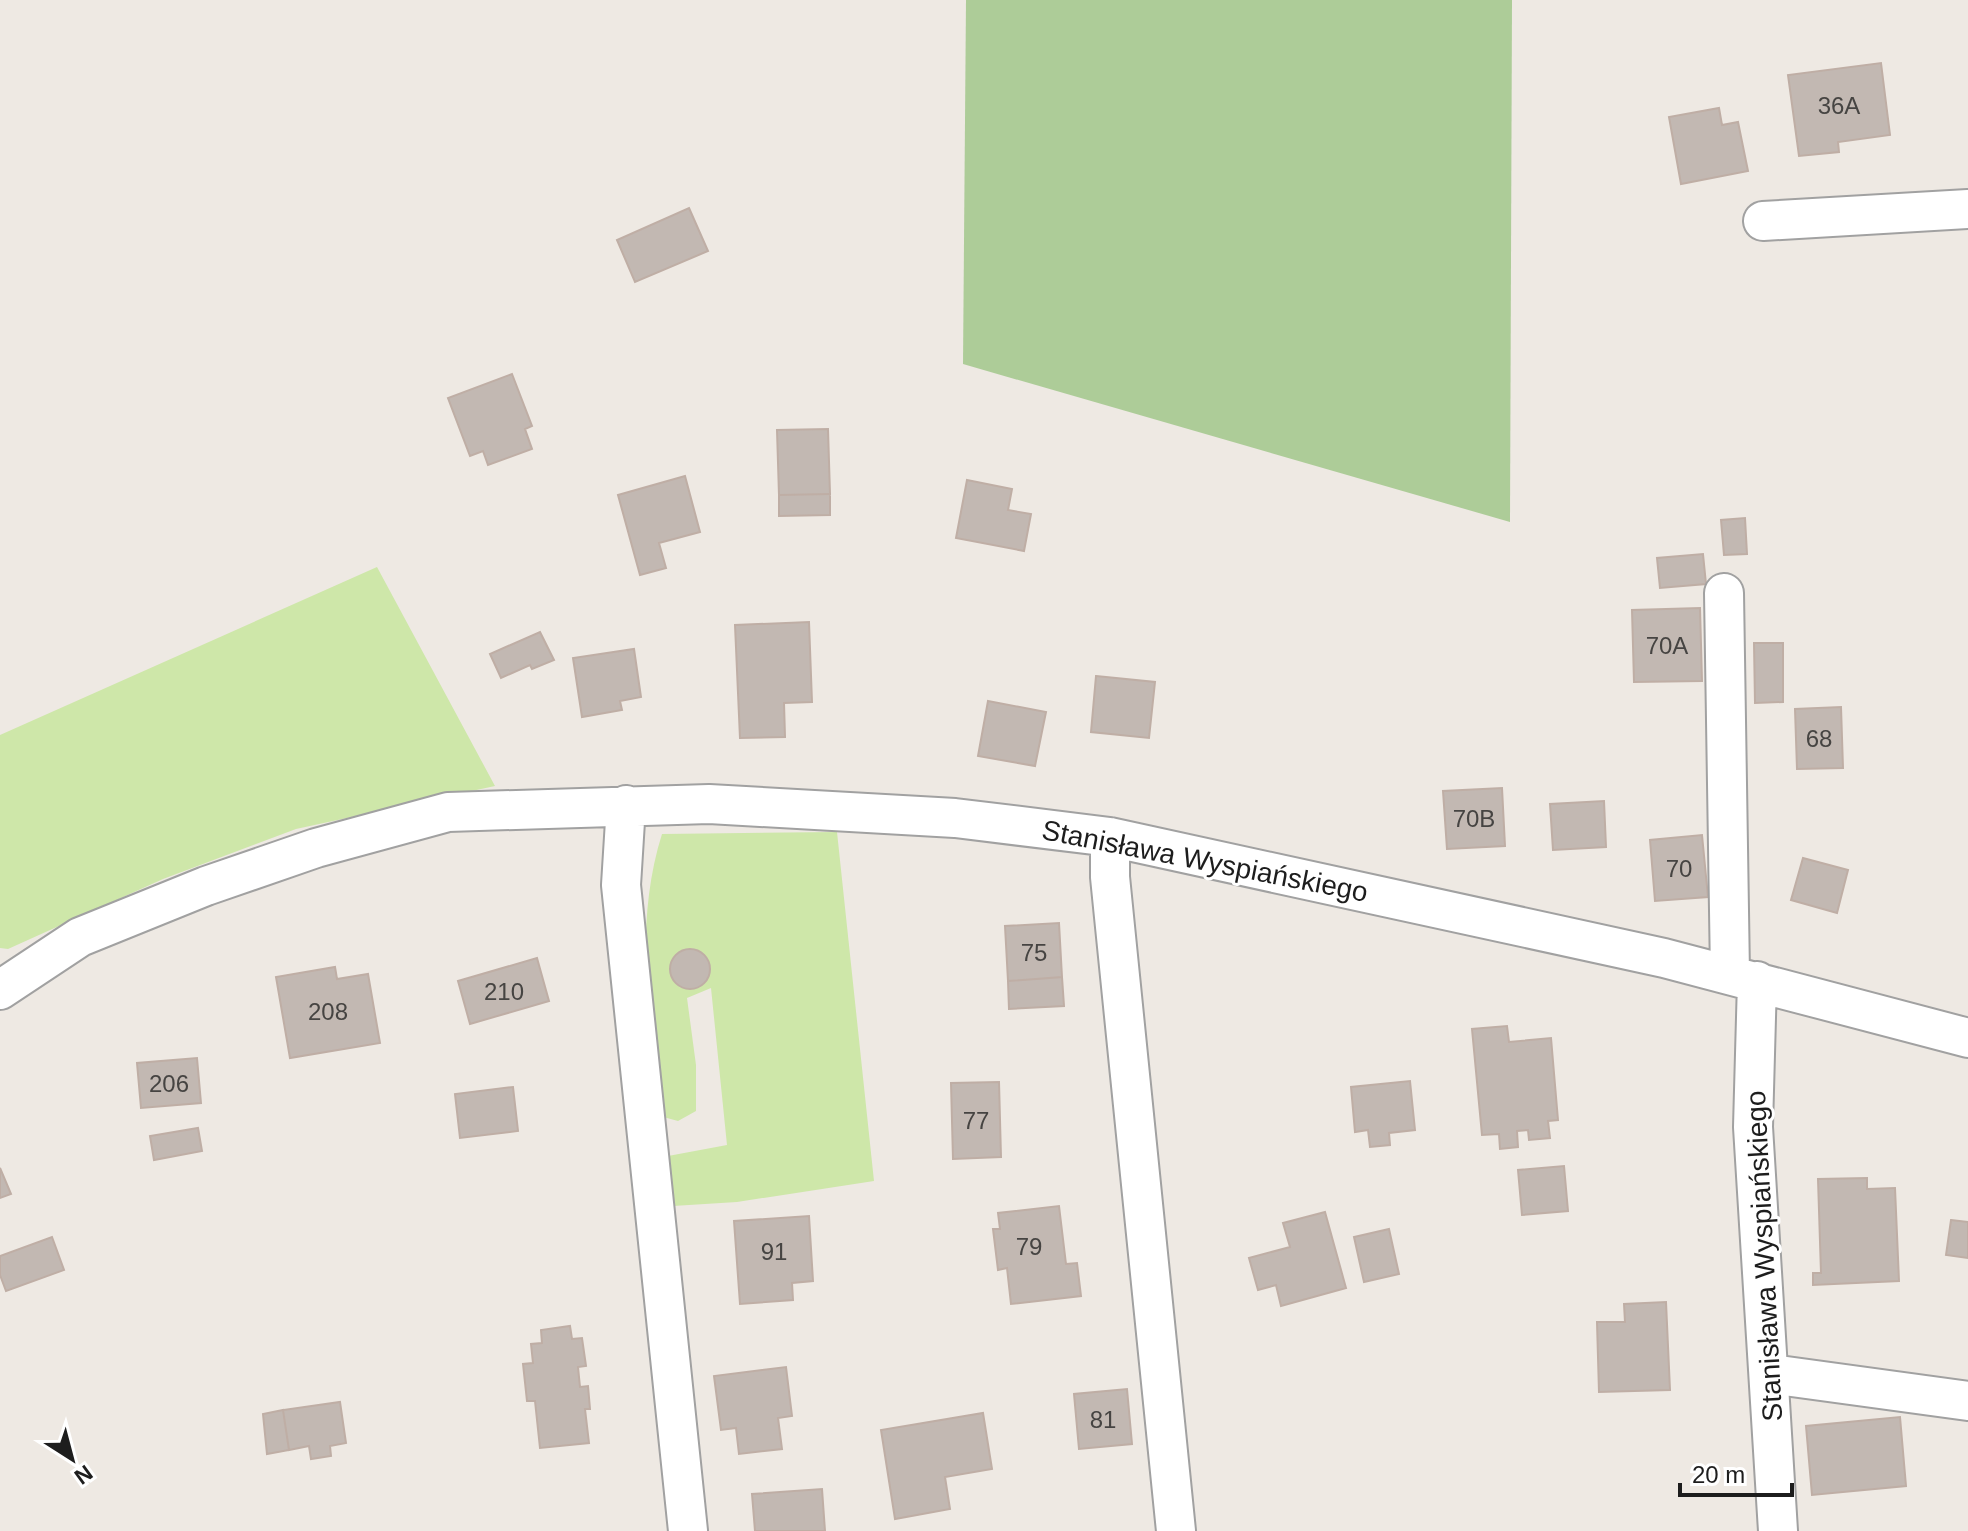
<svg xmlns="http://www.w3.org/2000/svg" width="1968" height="1531" font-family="Helvetica,sans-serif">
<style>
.grass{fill:#cee7a9}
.forest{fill:#adcc98}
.building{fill:#c2b8b2;stroke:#bfaea5;stroke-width:2}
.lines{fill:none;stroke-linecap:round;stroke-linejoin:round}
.minor-casing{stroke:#a1a1a1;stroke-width:42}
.minor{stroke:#fff;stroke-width:38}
.labels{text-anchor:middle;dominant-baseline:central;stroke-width:6;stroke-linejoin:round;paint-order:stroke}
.number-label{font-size:24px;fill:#464442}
.street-label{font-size:28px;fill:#1d1d1d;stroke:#fff}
</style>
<rect width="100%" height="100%" fill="#eee9e3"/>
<path class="grass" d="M377,567L495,786L296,829L163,879L8,949L0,948V735Z
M837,832L874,1181L737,1202L673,1206L668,1156L727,1145L711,988L687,998L696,1065V1111L678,1121L656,1115C650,1021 633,926 662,834Z"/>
<path class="forest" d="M966,0H1512L1510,522L963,364Z"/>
<path class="building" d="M1881,63L1890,135L1838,142L1839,152L1799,156L1788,75Z
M1719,108L1722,125L1738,122L1748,171L1681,184L1669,117Z
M689,208L708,251L635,282L617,240Z
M512,374L532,426L525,429L532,449L488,465L483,451L470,456L448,398Z
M828,429L830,494L779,495L777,430Z
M685,476L700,532L659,543L666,568L640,575L618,495Z
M967,480L1012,489L1008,510L1031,514L1024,551L956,538Z
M830,494V515L779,516V495Z
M1745,518L1747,554L1724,555L1721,520Z
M1703,554L1706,584L1660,588L1657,558Z
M1700,608L1702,681L1634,682L1632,610Z
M809,622L812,702L784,703L785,737L740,738L735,625Z
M540,632L554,660L532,669L530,665L501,678L490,654Z
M1754,643H1783V702L1755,703Z
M634,649L641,697L620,701L622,710L582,717L573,658Z
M1096,676L1155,682L1149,738L1091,732Z
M988,701L1046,712L1035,766L978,756Z
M1841,707L1843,768L1797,769L1795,709Z
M1502,788L1505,846L1447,849L1443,791Z
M1604,801L1606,847L1553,850L1550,804Z
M1702,835L1708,897L1655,901L1650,840Z
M1803,858L1848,870L1837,913L1791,900Z
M1059,923L1062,977L1008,981L1005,926Z
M670 969a20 20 0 1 1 40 0a20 20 0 1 1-40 0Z
M537,958L549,1001L470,1024L458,981Z
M335,967L337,979L368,974L380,1043L290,1058L276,977Z
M1062,977L1064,1006L1009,1009L1008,981Z
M1507,1026L1509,1042L1551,1038L1558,1120L1548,1121L1550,1138L1529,1140L1528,1130L1517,1131L1518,1147L1500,1149L1499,1134L1482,1135L1472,1029Z
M197,1058L201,1103L141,1108L137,1063Z
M1410,1081L1415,1130L1389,1133L1390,1145L1370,1147L1368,1130L1355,1132L1351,1087Z
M999,1082L1001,1157L953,1159L951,1083Z
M513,1087L518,1131L460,1138L455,1094Z
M198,1128L202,1151L154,1160L150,1136Z
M1564,1166L1568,1211L1522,1215L1518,1170Z
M0,1168L11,1194L0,1198Z
M1867,1178V1189L1895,1188L1899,1281L1813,1285V1273H1821L1818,1179Z
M1059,1206L1066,1264L1077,1263L1081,1296L1011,1304L1007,1268L998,1270L993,1229H1000L998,1213Z
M1325,1212L1346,1288L1281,1306L1276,1285L1258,1290L1249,1258L1290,1247L1283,1223Z
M809,1216L813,1281L792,1283L793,1300L740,1304L734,1221Z
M1951,1220L1968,1222V1258L1946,1255Z
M1389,1229L1399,1274L1364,1282L1354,1237Z
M52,1237L64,1270L6,1291L0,1275V1256Z
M1666,1302L1670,1390L1599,1392L1597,1322H1625L1624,1304Z
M570,1326L572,1339L582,1338L586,1366L578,1367L580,1387L588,1386L590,1409H585L589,1443L540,1448L535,1401H527L523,1364L533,1363L531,1344L542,1343L541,1330Z
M786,1367L792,1416L778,1418L782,1449L739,1454L736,1428L721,1430L714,1376Z
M1127,1389L1132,1444L1079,1449L1074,1394Z
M340,1402L346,1443L330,1446L331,1456L311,1459L309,1446L289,1450L283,1410Z
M283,1410L289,1450L267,1454L263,1414Z
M983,1413L992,1469L945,1477L950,1509L895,1519L881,1430Z
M1900,1417L1906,1486L1812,1495L1806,1426Z
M822,1489L825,1531H755L752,1494Z"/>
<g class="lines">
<g class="minor-casing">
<path id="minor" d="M1763,221L1968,209
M1724,593L1730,974
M626,805L621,885L688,1531
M1110,837V877L1176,1531
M1757,981L1753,1127L1778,1531
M0,990L80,937L206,886L316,848L448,812L709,804L955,818L1110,837L1664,958L1968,1038
M1771,1374L1968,1401"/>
</g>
<use href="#minor" class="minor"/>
</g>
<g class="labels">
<g class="number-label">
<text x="1839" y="105">36A</text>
<text x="1667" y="645">70A</text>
<text x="1819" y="738">68</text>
<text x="1474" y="818">70B</text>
<text x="1679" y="868">70</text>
<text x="1034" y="952">75</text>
<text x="504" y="991">210</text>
<text x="328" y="1011">208</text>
<text x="169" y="1083">206</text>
<text x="976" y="1120">77</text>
<text x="1029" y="1246">79</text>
<text x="774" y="1251">91</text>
<text x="1103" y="1419">81</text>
</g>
<g class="street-label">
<text transform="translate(1205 861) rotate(11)">Stanisława Wyspiańskiego</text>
<text transform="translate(1764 1256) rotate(-93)">Stanisława Wyspiańskiego</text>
</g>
</g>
<g transform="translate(72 1459) rotate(144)" stroke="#ffffff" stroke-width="6" paint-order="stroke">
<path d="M0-6L14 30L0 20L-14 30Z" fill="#1d1d1d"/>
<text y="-12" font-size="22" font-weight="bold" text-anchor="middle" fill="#1d1d1d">N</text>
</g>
<path d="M1680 1483v12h112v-12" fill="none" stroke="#1d1d1d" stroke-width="4"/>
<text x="1692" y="1483" font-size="24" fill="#1d1d1d" stroke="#ffffff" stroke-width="6" paint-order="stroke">20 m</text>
</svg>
